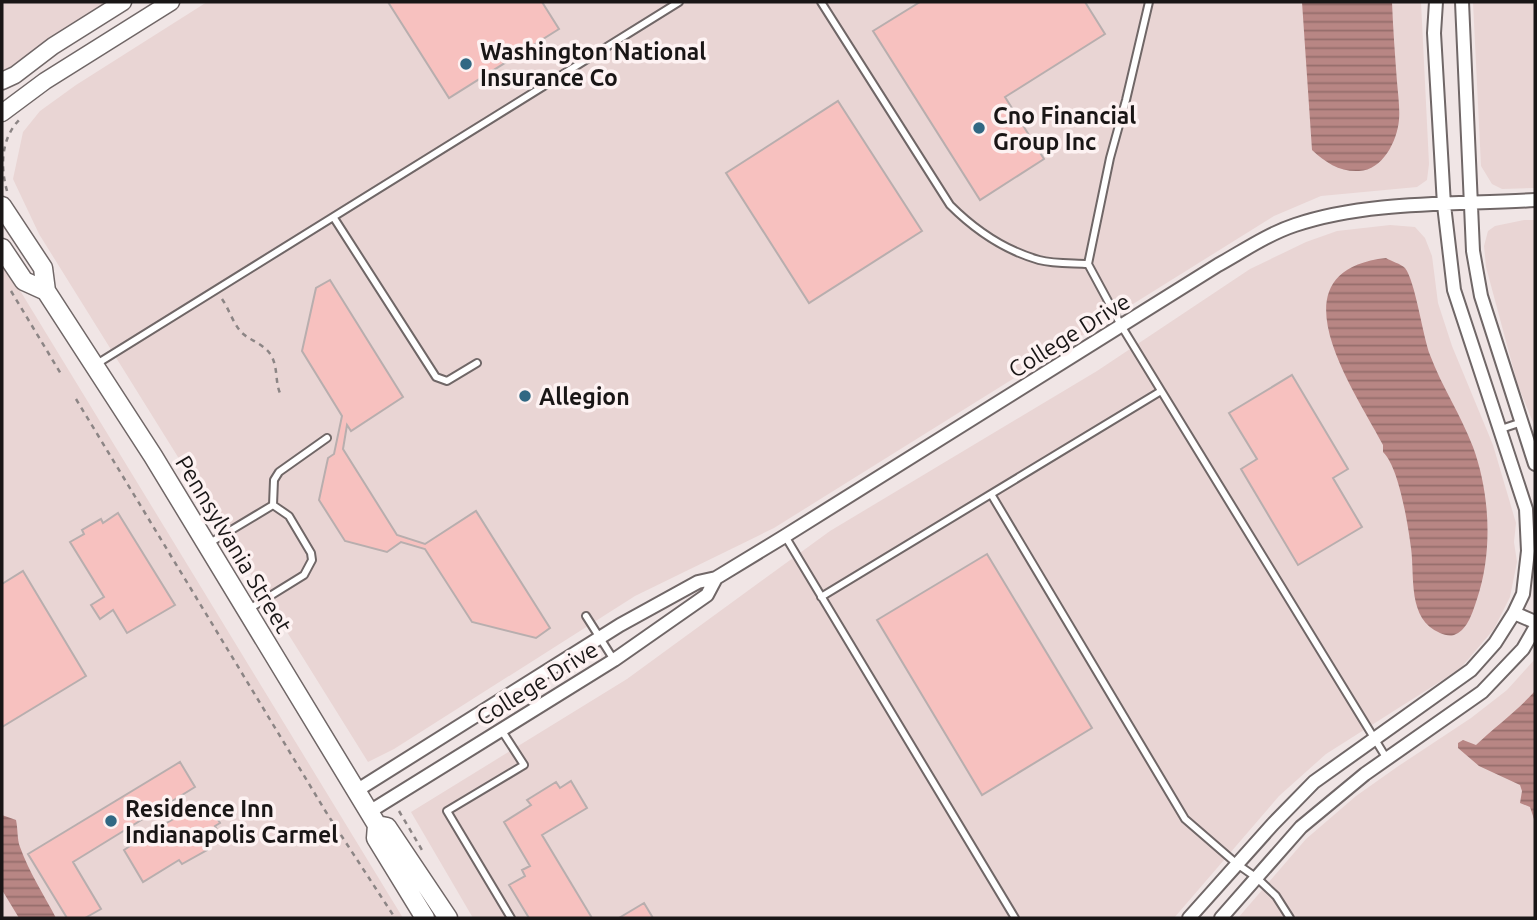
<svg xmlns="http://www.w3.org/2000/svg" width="1537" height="920" font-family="Ubuntu,sans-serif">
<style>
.built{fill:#e9d5d4}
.water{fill:url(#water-rules)}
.building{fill:#f7c1bf;stroke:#b8aeae;stroke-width:2}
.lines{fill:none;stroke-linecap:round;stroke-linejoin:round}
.service-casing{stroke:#706767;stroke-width:10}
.minor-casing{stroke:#706767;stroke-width:16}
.tertiary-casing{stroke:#706767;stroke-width:19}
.secondary-casing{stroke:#706767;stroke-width:21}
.path{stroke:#8c8585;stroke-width:2.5;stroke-dasharray:5 5;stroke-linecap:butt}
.service{stroke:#fff;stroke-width:6}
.minor{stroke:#fff;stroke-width:12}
.tertiary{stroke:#fff;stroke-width:16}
.secondary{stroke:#fff;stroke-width:18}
.poi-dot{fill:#316883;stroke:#fdf2f2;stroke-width:2.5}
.labels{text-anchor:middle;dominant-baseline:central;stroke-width:7;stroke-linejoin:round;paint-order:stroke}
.poi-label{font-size:23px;font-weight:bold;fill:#191616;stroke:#fdf2f2;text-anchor:start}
.street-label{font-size:23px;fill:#191616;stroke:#fdf2f2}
</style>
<defs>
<pattern id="water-rules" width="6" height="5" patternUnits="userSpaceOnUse" patternTransform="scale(1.75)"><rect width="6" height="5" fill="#b88684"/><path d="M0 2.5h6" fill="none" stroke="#956d6b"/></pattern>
</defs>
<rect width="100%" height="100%" fill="#f0e5e5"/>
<path class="built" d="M2,2H113L21,62L2,71Z
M207,2H1421L1429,164L1427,180L1417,187L1321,196L1274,216L774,528L635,596L394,749L368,762L39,234L13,179L23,132L40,111L76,85Z
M1473,2H1535V188L1502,189L1492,184L1481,166Z
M1524,220H1535V427L1518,386L1486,267L1484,246L1488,231L1495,226Z
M1390,225L1415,227L1425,238L1432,256L1438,303L1452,346L1493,445L1516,523L1514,542L1517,562L1510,597L1494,629L1460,669L1326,754L1279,796L1174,918H473L411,812L627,679L830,531L1097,371L1250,269L1306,242L1337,231Z
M2,261L403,918H2Z
M1535,659V918H1238L1306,839L1356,796L1397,767L1471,718L1507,690Z"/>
<path class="water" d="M1302,2H1392C1393,29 1395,55 1397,82C1398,94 1400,108 1399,120C1397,141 1383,170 1359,171C1340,172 1326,163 1312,150Z
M1386,258C1391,261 1401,264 1405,268C1415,280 1423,337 1430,355C1442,387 1461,415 1473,447C1490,493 1493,552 1477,599C1473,611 1468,629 1456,634C1451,637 1445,635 1440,633C1407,619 1415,577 1411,548C1408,525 1399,467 1383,452V445C1353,388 1270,271 1386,258Z
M1535,691V822L1530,807L1520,803L1522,791L1520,785L1479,766L1458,748V743L1463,740L1476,745C1496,726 1517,711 1535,691Z
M2,815L16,820C18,829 17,839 20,847C29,872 44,895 56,918H19L2,890Z"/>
<path class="building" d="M388,2H542L559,29L449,98Z
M920,2H1085L1105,34L1005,97L1044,159L980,200L873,31Z
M838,101L922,231L809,303L726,173Z
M330,280L403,397L351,431L347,425L343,449L397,535L425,544L476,511L550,628L536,638L472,622L425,549L401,542L387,552L345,541L319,500L328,458L334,454L342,416L302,351L316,288Z
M1292,375L1348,469L1333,478L1362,527L1298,565L1241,469L1257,459L1229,413Z
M118,513L175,605L127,633L113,610L100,619L91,605L104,597L70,542L84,534L82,530L101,519L103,523Z
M987,554L1092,728L982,795L877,620Z
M23,571L86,676L2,727V584Z
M180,762L195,787L73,862L101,909L85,918H67L28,854Z
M180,762L195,787L73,862L101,909L85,918H67L28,854Z
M571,781L587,808L542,835L592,918H529L509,885L525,876L522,870L530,866L504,822L531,805L527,800L556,782L560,788Z
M202,802L204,806L208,803L220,823L215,826L220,835L204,844L207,850L182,864L179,860L143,882L124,850L144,837L147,843L164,833L160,827Z
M644,903L653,918H619Z"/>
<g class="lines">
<g class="service-casing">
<path id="service" d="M821,2L950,205C975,230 1004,250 1039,260C1054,264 1072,263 1088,264
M1149,2L1126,100L1110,158L1088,264L1122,327L1387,759
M334,218L436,377L447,381L477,363
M95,365L679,2
M1501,429L1522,422
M991,494L1185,819L1237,864L1257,878L1276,896L1290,918
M785,536L1015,918
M208,544L273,505L274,480L279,472L327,438
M821,597L1161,391
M249,609L304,575L312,560L311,553L289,516L273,505
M586,616L614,660
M502,731L524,765L447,811L511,918"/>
</g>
<g class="minor-casing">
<path id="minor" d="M1462,2L1473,251L1481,296L1535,464
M1514,613L1535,622
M356,791L620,625L698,582L716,578L785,536L1218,265C1243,251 1268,234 1295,225C1369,200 1458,205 1535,200
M369,812L614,660L707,595L716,578
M1189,918L1273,824L1314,782L1471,670L1495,643L1514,613L1523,594L1528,551L1526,509L1454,290L1444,205L1434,33L1436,2
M1221,918L1301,827L1365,774L1482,692L1523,649L1535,628"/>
</g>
<g class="tertiary-casing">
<path id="tertiary" d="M2,81L15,75L53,46L123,2
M2,113L45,81L171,2"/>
</g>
<g class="secondary-casing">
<path id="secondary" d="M2,206L43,268L46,291L153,456L377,825L376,838L425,918
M2,248L24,281L46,291
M377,825L387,827L448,918"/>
</g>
<path class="path" d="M7,191C0,166 1,138 20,119
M11,291L61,374
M222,299C229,309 233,323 241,332C250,341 263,343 271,355C279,369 274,384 282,397
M76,399L326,812L395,918
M399,811L422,850"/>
<use href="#service" class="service"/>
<use href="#minor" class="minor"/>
<use href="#tertiary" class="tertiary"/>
<use href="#secondary" class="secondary"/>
</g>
<g class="poi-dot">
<circle cx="466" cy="64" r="7"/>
<circle cx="979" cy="128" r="7"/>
<circle cx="525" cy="396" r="7"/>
<circle cx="111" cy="821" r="7"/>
</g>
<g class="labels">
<g class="poi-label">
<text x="480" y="51">Washington National<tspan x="480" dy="26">Insurance Co</tspan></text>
<text x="993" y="115">Cno Financial<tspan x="993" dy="26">Group Inc</tspan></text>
<text x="539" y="396">Allegion</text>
<text x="125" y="808">Residence Inn<tspan x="125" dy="26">Indianapolis Carmel</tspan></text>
</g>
<g class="street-label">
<text transform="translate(1069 335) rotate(-32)">College Drive</text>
<text transform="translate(234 544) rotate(59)">Pennsylvania Street</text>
<text transform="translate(537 683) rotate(-32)">College Drive</text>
</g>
</g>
<rect width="1537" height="920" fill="none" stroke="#191616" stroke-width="7"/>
</svg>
